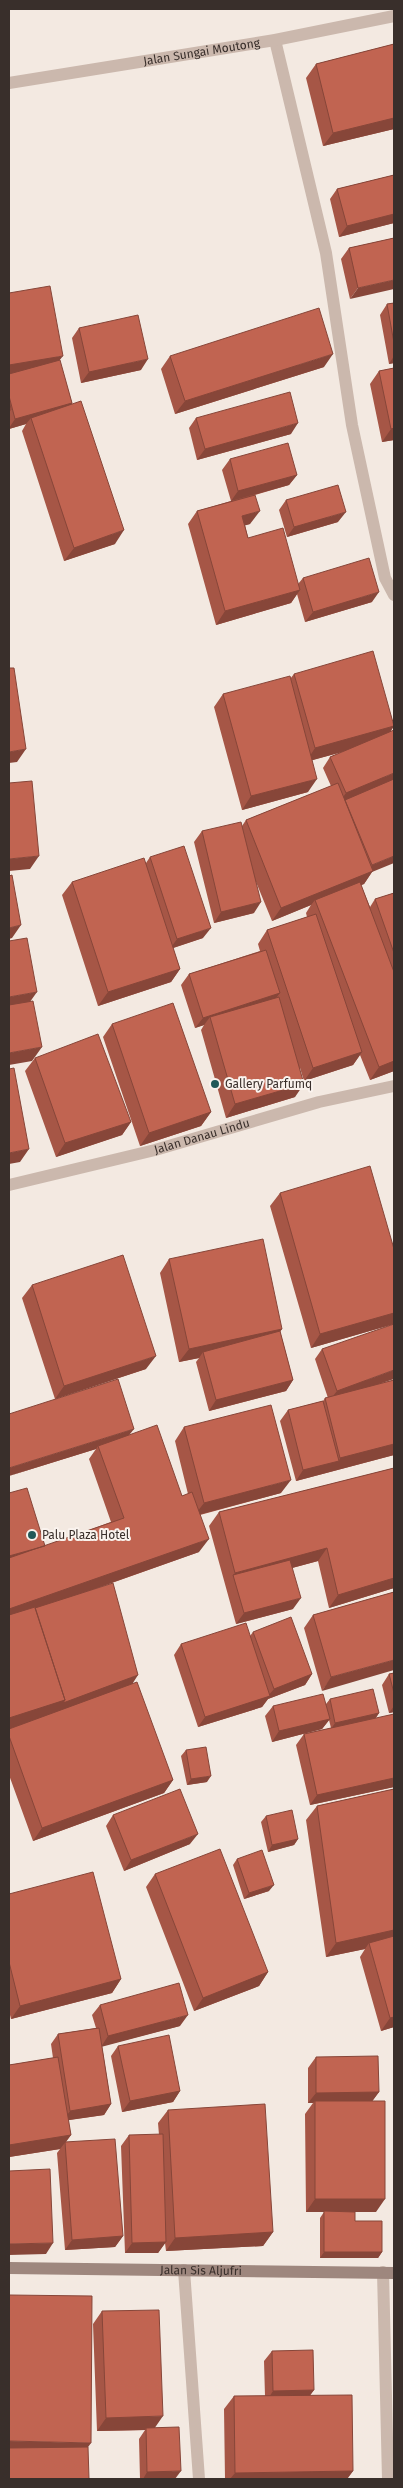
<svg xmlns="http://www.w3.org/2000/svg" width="403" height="2488" font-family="'Fira Sans',sans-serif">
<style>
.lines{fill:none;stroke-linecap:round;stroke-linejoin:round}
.service{stroke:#cbb8ad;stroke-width:12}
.minor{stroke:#cbb8ad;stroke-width:12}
.secondary{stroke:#9e877e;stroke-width:12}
.wall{fill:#a65646}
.shaded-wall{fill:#874639}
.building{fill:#c16451;stroke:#874639}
.poi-dot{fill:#225959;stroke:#faf3ee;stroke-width:2}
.labels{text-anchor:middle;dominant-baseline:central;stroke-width:4;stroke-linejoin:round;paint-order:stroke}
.street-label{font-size:12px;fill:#392f2b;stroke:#faf3ee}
.poi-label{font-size:12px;fill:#392f2b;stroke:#faf3ee;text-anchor:start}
</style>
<rect width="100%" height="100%" fill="#f3e9e1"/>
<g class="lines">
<path class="service" d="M184,2270L199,2479
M383,2272L388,2479"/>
<g class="minor">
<path d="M275,40L326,253L352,425L385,578L394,595"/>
<path id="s1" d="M9,83L275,40L394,16"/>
<path id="s2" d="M9,1185L155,1150L319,1102L394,1086"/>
</g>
<path class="secondary" id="s3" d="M9,2268L394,2273"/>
</g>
<path class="wall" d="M394,44V129L323,146L306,78L316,64Z
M394,175V223L339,237L330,199L337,189Z
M394,238L350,299L341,259L349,248Z
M9,293L59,360L115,544L64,561L22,431L26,424L9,429Z
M394,303V363L389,364L380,315L387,304Z
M79,328L141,370L81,383L72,338Z
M170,356L324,367L175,414L161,369Z
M394,368V440L382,442L370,384L379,371Z
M196,418L291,434L197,460L189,428Z
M230,459L297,475L289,485L255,495L250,524L245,525L248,538L298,584L303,578L372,602L305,622L297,594L291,603L216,625L188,524L197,511L231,501L222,470Z
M286,500L338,522L287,537L279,510Z
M294,674L394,726L390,732L372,872L364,884L361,885L370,907L375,899L394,893V1071L370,1080L360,1055L353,1065L304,1081L300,1068L295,1097L226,1118L201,1030L204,1025L195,1028L181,985L189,974L260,951L258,944L267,930L307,917L306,913L311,905L272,921L256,882L254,913L214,923L194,842L202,831L242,826L246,820L331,786L323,768L330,757L346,751L312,760L308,792L242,810L214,707L223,694L290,679Z
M150,857L203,938L173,948L180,969L171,982L98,1006L62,895L72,882L146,863Z
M112,1024L211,1112L201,1126L140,1146L103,1037Z
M35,1058L131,1122L122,1135L56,1157L25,1071Z
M280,1193L394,1249V1324L311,1348L270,1206Z
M169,1259L282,1329L280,1331L293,1380L286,1391L209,1411L196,1362L199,1358L179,1362L160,1273Z
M32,1285L146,1369L55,1399L22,1298Z
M322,1349L375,1385L394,1380V1455L296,1481L280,1421L288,1410L323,1401L325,1398H328L315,1359Z
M184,1427L281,1493L200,1515L199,1552L78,1595L133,1683L173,1780L164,1793L33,1841L9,1775V1493L45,1546L111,1522L89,1459L96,1449L9,1476L129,1435L182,1496L188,1494L175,1441Z
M394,1468V1588L329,1608L318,1561L292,1568L293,1609L236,1624L209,1526L219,1512Z
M394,1592L322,1691L304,1628L313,1615Z
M253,1632L312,1674L305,1685L268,1699L262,1707L198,1727L174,1655L181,1644L250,1636Z
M394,1673V1712L389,1713L382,1685L389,1674Z
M330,1699L379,1713L375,1719L394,1714V1787L310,1805L296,1745L304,1734L331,1728L329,1720L322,1729L272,1742L265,1716L273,1706L326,1704Z
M186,1750L207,1782L187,1785L181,1756Z
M394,1789V2027L381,2031L360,1957L365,1949L326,1957L306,1820L317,1806Z
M113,1815L190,1844L124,1871L106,1826Z
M266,1816L298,1839L294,1845L268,1852L261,1822Z
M237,1859L269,1891L244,1899L233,1865Z
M155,1874L268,1972L259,1986L194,2011L146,1887Z
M9,1894L121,1979L112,1993L11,2019L9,2011Z
M100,2005L180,2026L102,2046L111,2104L104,2115L68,2120L71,2135L66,2142L123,2236L115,2247L65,2250L57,2153L60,2149L9,2157V2065L53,2058L51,2044L58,2034L96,2028L92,2015Z
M118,2046L180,2091L173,2102L122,2112L111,2056Z
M316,2057L379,2092L372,2101L376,2212H355V2221L382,2252L378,2258H320V2218L324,2212H306L305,2114L313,2103H308V2068Z
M168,2110L273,2232L263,2246L166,2251L165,2243L158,2253H125L121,2146L129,2135H159L158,2123Z
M102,2311L155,2428L175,2479H140L139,2439L145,2430L97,2431L93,2324Z
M272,2351L314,2390L310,2395L353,2471L347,2479H225L224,2409L234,2396H265L264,2361Z"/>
<path class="shaded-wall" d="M394,118V129L323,146L333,133Z
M394,214V223L339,237L347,226Z
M394,280V289L350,299L358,288Z
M333,354L324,367L175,414L185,401Z
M63,356L55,366L9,374V365Z
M394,356V363L389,364Z
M148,359L141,370L81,383L89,372Z
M72,403L65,414L31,418L26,424L9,429V428L15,419Z
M298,423L291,434L197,460L205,449Z
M394,428V440L382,442L391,429Z
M297,475L289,485L231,501L238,491Z
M260,511L250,524L233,529L242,516Z
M346,512L338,522L287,537L294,527Z
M124,530L115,544L64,561L74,548Z
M300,590L291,603L216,625L225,611Z
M379,592L372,602L305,622L313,612Z
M394,726L385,740L306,762L315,748Z
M26,749L17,762L9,763V752Z
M394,773V781L338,804L346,793Z
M317,779L308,792L242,810L251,796Z
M39,856L30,869L9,871V859Z
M394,856V863L372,872L364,884L316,903L315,900L311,905L272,921L281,908L365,874L372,865Z
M261,902L254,913L214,923L221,912Z
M21,925L12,938L9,939V928Z
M211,928L203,938L170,949L177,939Z
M180,969L171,982L98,1006L108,992Z
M37,992L27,1006L9,1009V997Z
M280,993L272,1003L210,1017L204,1025L195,1028L203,1018Z
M42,1047L32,1061L9,1065V1053Z
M362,1052L353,1065L304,1081L313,1068Z
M394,1061V1071L370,1080L379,1067Z
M304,1084L295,1097L226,1118L235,1104Z
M211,1112L201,1126L140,1146L149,1133Z
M131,1122L122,1135L56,1157L65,1143Z
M29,1149L20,1162L9,1164V1153Z
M394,1313V1324L311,1348L320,1334Z
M282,1329L273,1342L203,1352L199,1358L179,1362L189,1349Z
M156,1356L146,1369L55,1399L64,1386Z
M394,1370V1379L329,1401L337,1391Z
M293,1380L286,1391L209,1411L216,1400Z
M134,1429L126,1439L98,1446L96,1449L9,1476V1468Z
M394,1444V1455L296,1481L303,1470L339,1461L340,1458Z
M291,1480L281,1493L194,1516L204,1503Z
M209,1539L199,1552L9,1619V1609Z
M45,1546L9,1565V1556Z
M327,1548L318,1561L236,1583L233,1575L235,1573Z
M394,1578V1588L329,1608L338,1595Z
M301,1598L293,1609L236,1624L244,1613Z
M394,1660V1670L322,1691L331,1677Z
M312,1674L305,1685L268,1699L262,1707L198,1727L205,1717L268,1696L274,1689Z
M138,1675L131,1686L9,1729V1718Z
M394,1706V1712L389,1713Z
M379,1713L375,1719L331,1729L335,1723Z
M330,1719L322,1729L272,1742L279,1731Z
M211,1776L207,1782L187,1785L191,1779Z
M394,1778V1787L310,1805L317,1795Z
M173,1780L164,1793L33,1841L42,1828Z
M198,1834L190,1844L124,1871L131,1860Z
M298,1839L294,1845L268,1852L272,1845Z
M274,1885L269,1891L244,1899L249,1893Z
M394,1930V1942L369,1943L365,1949L326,1957L336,1943Z
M268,1972L259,1986L194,2011L203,1998Z
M121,1979L112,1993L11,2019L20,2006Z
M188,2015L180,2026L101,2047L108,2036Z
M394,2017V2027L381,2031L390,2018Z
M180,2091L173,2102L122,2112L130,2101Z
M379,2092L371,2103L315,2101L313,2103H308L316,2093Z
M111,2104L104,2115L63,2121L70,2111Z
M71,2135L60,2149L9,2157V2145Z
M315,2199H385L376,2212H306Z
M273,2232L263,2246L166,2251L175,2238Z
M123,2236L115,2247L65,2250L72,2240Z
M166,2242L158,2253H125L132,2243Z
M53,2243L46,2254L9,2255V2244Z
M324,2252H382L378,2258H320Z
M314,2390L306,2401L266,2402L273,2391Z
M163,2416L154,2429L146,2428L145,2430L97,2431L106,2418Z
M9,2441L91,2443L81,2457L9,2456Z
M181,2471L175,2479H143L147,2472Z
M353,2471L347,2479H230L235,2473Z"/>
<path class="building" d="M394,44V118L333,133L316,64Z
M394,175V214L347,226L337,189Z
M394,238V280L358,288L349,248Z
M50,286L63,356L9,365V293Z
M394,303V343L387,304Z
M319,308L333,354L185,401L170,356Z
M138,315L148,359L89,372L79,328Z
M60,360L72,403L15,419L9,396V374Z
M394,368V428L391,429L379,371Z
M290,392L298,423L205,449L196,418Z
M9,397L11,410H9Z
M81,401L124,530L74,548L31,418Z
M288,443L297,475L238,491L230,459Z
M338,485L346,512L294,527L286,500Z
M255,495L260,511L242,516L248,538L283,528L300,590L225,611L197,511Z
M369,558L379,592L313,612L303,578Z
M373,651L394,726L315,748L294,674Z
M9,668H14L26,749L9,752Z
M290,676L317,779L251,796L223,694Z
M394,730V773L346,793L330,757Z
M394,779V856L372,865L345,800Z
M32,781L39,856L9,859V783Z
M338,783L373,871L281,908L246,820Z
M241,822L261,902L221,912L202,831Z
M184,846L211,928L177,939L150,857Z
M144,858L180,969L108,992L72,882Z
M12,875L21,925L9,928V876Z
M360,882L394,972V1061L379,1067L315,900Z
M394,893V953L375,899Z
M316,914L362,1052L313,1068L267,930Z
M27,938L37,992L9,997V941Z
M266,950L280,993L203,1018L189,974Z
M279,997L304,1084L235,1104L210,1017Z
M33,1001L42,1047L9,1053V1005Z
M173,1003L211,1112L149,1133L112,1024Z
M98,1034L131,1122L65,1143L35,1058Z
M14,1068L29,1149L9,1153V1069Z
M370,1166L394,1249V1313L320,1334L280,1193Z
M263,1239L282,1329L189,1349L169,1259Z
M123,1255L156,1356L64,1386L32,1285Z
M394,1324V1370L337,1391L322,1349Z
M280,1331L293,1380L216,1400L203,1352Z
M118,1379L134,1429L9,1468V1414Z
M394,1380V1444L340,1458L325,1398Z
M323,1401L339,1461L303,1470L288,1410Z
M271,1405L291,1480L204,1503L184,1427Z
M157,1425L182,1496L192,1492L209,1539L9,1609V1558L124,1518L98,1446Z
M394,1468V1578L338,1595L327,1548L235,1573L219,1512Z
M27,1488L45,1546L9,1556V1493Z
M290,1560L301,1598L244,1613L233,1575Z
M113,1583L138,1675L63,1703L65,1700L35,1608Z
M394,1592V1660L331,1677L313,1615Z
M35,1607L65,1700L9,1718V1615Z
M291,1617L312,1674L274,1689L253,1632Z
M246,1623L270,1696L205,1717L181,1644Z
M394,1673V1693L389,1674Z
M137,1682L173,1780L42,1828L9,1736V1729Z
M373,1689L379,1713L335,1723L330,1699Z
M323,1694L330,1719L279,1731L273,1706Z
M394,1714V1778L317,1795L304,1734Z
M206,1747L211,1776L191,1779L186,1750Z
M180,1789L198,1834L131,1860L113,1815Z
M394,1789V1930L336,1943L317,1806Z
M292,1810L298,1839L272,1845L266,1816Z
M220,1849L268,1972L203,1998L155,1874Z
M262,1850L274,1885L249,1893L237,1859Z
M93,1872L121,1979L20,2006L9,1962V1894Z
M394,1936V2017L390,2018L369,1943Z
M179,1983L188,2015L108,2036L100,2005Z
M99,2028L111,2104L70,2111L58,2034Z
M169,2035L180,2091L130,2101L118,2046Z
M378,2056L379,2092L316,2093V2057Z
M58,2057L71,2135L9,2145V2065Z
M315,2101H385V2199H315Z
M265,2104L273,2232L175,2238L168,2110Z
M163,2134L166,2242L132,2243L129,2135Z
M115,2139L123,2236L72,2240L65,2142Z
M50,2169L53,2243L9,2244V2171Z
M324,2211L355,2212V2221H382V2252H324Z
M9,2295L92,2296L91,2443L9,2441Z
M159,2310L163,2416L106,2418L102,2311Z
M313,2350L314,2390L273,2391L272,2351Z
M352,2395L353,2471L235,2473L234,2396Z
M179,2427L181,2471L147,2472L146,2428Z
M88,2447L89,2479H9V2448Z"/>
<g class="poi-dot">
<circle cx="215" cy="1084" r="5"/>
<circle cx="32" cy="1535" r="5"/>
</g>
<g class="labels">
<g class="street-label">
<text stroke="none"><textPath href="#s1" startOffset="195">Jalan Sungai Moutong</textPath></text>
<text stroke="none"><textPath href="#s2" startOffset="199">Jalan Danau Lindu</textPath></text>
<text stroke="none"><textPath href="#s3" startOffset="192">Jalan Sis Aljufri</textPath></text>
</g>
<g class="poi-label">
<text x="225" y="1084">Gallery Parfumq</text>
<text x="42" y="1535">Palu Plaza Hotel</text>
</g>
</g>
<rect width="403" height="2488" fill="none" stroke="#392f2b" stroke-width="20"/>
</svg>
